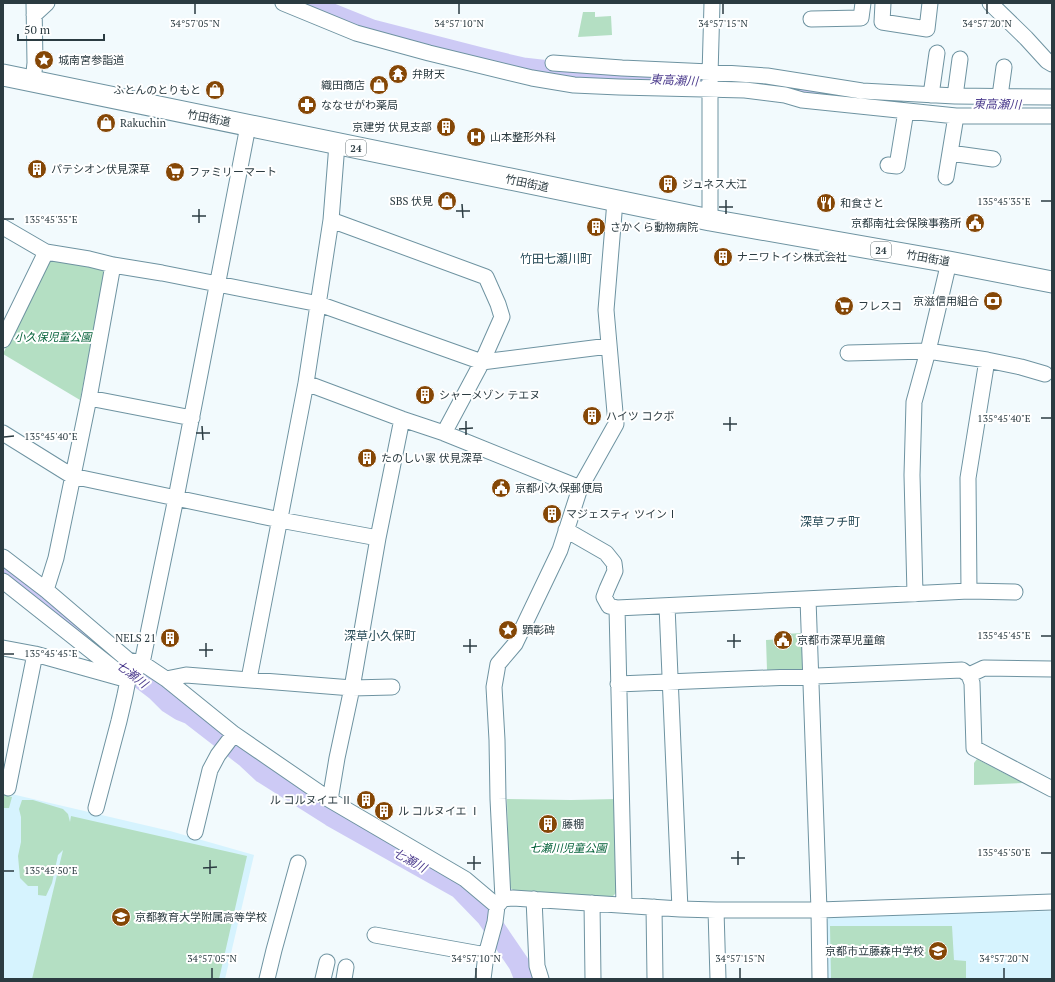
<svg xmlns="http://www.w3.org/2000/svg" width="1055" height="982" font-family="'PT Serif','Noto Sans JP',serif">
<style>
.built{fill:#d6f3fe}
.green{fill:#b4dfc3}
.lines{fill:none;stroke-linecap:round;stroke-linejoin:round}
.river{stroke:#cdcaf5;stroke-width:21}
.minor-casing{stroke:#6e93a1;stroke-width:17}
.highway-casing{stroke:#6e93a1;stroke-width:23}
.minor{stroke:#fff;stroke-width:15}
.highway{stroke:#fff;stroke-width:21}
.ticks{fill:none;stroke:#2b3b41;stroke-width:1.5}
.labels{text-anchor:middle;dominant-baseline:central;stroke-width:4;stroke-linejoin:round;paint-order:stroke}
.shield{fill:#fff;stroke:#6b767a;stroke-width:1}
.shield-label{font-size:10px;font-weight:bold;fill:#2b3b41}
.poi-label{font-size:11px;fill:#2b3b41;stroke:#fff;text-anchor:start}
.street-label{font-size:11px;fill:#2b3b41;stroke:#fff}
.park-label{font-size:11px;font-style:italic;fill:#05623a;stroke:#fff}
.water-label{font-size:12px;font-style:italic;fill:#4d3d8e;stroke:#fff}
.neighbourhood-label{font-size:12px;fill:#294c58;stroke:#fff}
.ticks-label{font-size:10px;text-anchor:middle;fill:#2b3b41;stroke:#fff;stroke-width:4;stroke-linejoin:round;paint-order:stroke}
</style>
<rect width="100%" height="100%" fill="#f2fafd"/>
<path class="built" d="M3,792L170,831L254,855L225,979H3Z
M1052,911V979H825L823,923L831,915Z"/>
<path class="green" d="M583,12H595V17L611,16L612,35L578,37Z
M56,258L106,269L80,400L3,354L45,263Z
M803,633L805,666L801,671L769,672L767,670L766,640L783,639V634Z
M977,759L1023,783L974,785V763Z
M3,794L12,797L9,808H3Z
M507,799L571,800L616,799V893L611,898L516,892L509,887Z
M22,800H33L63,809L68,814L70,822L71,816L247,856L219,979H32L63,850L58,855L52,883L46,896L38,895V886H28L20,878L18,856L21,842V817L19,809Z
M830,926H952L954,960L966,961V979H831Z"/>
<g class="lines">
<path class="river" d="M305,3L372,30L481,58L523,68L593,76L664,78L754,84L823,95L878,98
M3,571L110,655L157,691L169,703L180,710L190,714L247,758L263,773L331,816L459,888L487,917L519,964L525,979"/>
<g class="minor-casing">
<path id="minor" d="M283,3L356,33L429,53L532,78L574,85L619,87L745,90L785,95L802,100L956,116H1052
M883,3L882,22L927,29L930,3
M990,3L1026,38L1047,61L1052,64
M34,15L47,3
M811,19L861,18L863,3
M553,63L622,68L710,72L767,76L862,91L955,96L1052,97
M33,81L35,63L34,3
M931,95L937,53
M955,96L960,59
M1000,96L1004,67
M950,153L993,159
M888,165L897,166L906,111
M946,177L956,116
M331,220L486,277L498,304L502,317L482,362L444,433
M710,220V75L712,3
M3,227L46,252L89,259L113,265L162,273L319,304L482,362L609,346
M3,340L46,252
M848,353L928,351L987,360L1021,367L1045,374
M306,383L402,419L444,433L580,488
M89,398L192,418
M3,433L72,476L280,520L378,538
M566,530L606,553L614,563L615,571L607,589L604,597L609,606L617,608L969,591L1015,592
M3,557L46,590L128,660L142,663L166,679L234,734L330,800L465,879L497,906
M3,581L128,680
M46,590L56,558L89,398L113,265
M969,591L968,478L987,360
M915,594L912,475L914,402L928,351L949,262
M808,599L819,910L820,979
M667,606L680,909
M617,608L624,905
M3,648L35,654L121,678
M969,675L984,668L1052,669
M166,679L186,675L352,688L392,687
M249,679L306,383L331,220L337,144
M618,684L962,670L969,675L972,683L974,748L1052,789
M8,788L35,654
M330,800L337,758L352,688L378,538L402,419
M96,808L119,721L125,695L128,680L142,663L176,498L248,126
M195,832L210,770L218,755L234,734
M503,899L498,799L497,740L494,687L498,664L515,644L560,550L580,488L616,424L606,310L615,201
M534,899L537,966L541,979
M592,903L593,979
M654,907L655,979
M716,910L718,979
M375,935L486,955
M267,979L274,950L298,863
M323,979L327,962
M344,979L346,967
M483,979L486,955L495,922L497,906L503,899L513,898L680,909L716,910H819L1052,902"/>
</g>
<g class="highway-casing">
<path id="highway" d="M3,75L710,220L949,262L1052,282"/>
</g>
<use href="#minor" class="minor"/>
<use href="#highway" class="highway"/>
</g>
<path class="ticks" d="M195,4V14M459,4V14M723,4V14M987,4V14M726,200V214M1041,201H1051M462,204L463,218M719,207H733M199,209V223M456,211H470M192,216H206M4,219H14M730,417V431M1041,418H1051M466,421V435M723,424H737M202,426L203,440M459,429L473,428M196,433H210M4,437L14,436M734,634V648M1041,636H1051M470,639V653M727,641H741M206,643V657M463,646H477M199,650H213M4,654H14M738,851V865M1041,853H1051M474,856V870M731,858H745M210,860V874M467,863H481M203,868L217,867M4,871H14M212,968V978M476,968V978M740,968V978M1004,968V978"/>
<defs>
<g id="sight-disc" transform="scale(1)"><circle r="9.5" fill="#854706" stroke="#fff"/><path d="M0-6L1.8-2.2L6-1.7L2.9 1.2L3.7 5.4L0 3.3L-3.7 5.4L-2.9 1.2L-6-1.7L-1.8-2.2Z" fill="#fff"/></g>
<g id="temple-disc" transform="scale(1)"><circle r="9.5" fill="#854706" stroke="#fff"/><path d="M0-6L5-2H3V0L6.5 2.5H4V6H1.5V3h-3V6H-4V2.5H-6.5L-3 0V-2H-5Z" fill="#fff"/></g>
<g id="shop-disc" transform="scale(1)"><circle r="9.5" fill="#854706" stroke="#fff"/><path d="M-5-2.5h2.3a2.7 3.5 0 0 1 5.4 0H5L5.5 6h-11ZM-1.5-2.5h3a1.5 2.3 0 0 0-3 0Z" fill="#fff"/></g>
<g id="pharmacy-disc" transform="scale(1)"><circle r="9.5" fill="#854706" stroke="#fff"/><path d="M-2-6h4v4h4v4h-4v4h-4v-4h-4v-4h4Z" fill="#fff"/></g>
<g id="building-disc" transform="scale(1)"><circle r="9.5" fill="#854706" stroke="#fff"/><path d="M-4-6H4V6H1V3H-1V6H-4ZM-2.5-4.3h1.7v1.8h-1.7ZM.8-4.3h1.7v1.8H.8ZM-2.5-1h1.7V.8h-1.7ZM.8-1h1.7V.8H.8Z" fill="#fff"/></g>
<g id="hospital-disc" transform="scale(1)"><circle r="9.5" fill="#854706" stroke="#fff"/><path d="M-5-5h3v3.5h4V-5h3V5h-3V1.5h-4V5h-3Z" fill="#fff"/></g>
<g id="supermarket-disc" transform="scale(1)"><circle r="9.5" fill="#854706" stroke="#fff"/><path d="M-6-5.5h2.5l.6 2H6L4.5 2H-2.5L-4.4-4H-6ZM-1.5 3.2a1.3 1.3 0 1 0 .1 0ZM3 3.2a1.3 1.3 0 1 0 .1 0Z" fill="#fff"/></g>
<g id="restaurant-disc" transform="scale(1)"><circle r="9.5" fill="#854706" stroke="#fff"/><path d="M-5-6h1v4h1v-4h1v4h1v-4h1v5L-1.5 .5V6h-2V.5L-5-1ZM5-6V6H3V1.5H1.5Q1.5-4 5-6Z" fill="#fff"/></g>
<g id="civic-disc" transform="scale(1)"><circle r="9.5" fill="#854706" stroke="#fff"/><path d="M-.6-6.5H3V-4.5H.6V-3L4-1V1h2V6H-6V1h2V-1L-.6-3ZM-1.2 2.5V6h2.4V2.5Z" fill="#fff"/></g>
<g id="bank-disc" transform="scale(1)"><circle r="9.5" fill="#854706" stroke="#fff"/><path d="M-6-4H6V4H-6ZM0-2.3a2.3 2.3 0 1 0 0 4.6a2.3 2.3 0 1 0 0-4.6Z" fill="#fff"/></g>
<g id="school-disc" transform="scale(1)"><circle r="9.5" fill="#854706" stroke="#fff"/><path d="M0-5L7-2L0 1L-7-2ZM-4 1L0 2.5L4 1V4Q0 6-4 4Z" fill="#fff"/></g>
</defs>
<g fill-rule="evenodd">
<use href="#sight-disc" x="44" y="60"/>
<use href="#temple-disc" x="398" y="74"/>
<use href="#shop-disc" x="379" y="85"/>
<use href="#shop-disc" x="215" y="90"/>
<use href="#pharmacy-disc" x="307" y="105"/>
<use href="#shop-disc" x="106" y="123"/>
<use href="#building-disc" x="446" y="127"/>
<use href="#hospital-disc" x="476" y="137"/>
<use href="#building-disc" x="37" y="169"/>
<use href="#supermarket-disc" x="175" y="172"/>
<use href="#building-disc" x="668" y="184"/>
<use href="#shop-disc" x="447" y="201"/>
<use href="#restaurant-disc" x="826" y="203"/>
<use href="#civic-disc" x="975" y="223"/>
<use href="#building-disc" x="596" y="227"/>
<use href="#building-disc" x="723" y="257"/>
<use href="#bank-disc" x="993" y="301"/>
<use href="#supermarket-disc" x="844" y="306"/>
<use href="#building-disc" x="425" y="395"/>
<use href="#building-disc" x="592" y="416"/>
<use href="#building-disc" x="367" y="458"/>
<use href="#civic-disc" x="501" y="488"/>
<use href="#building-disc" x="552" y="514"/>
<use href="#sight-disc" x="508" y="630"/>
<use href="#building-disc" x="170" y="638"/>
<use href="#civic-disc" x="783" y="640"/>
<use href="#building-disc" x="366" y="800"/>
<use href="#building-disc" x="384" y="811"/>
<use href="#building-disc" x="548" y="824"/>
<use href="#school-disc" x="121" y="917"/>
<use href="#school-disc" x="938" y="951"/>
</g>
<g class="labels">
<g class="shield">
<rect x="346" y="140" width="20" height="16" rx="3"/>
<rect x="871" y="242" width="20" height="16" rx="3"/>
</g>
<g class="shield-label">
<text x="356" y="148">24</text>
<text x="881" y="250">24</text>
</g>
<g class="poi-label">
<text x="58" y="60">城南宮参詣道</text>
<text x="412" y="74">弁財天</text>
<text x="365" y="85" text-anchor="end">織田商店</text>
<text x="201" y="90" text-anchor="end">ふとんのとりもと</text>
<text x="321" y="105">ななせがわ薬局</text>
<text x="120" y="123">Rakuchin</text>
<text x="432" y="127" text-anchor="end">京建労 伏見支部</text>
<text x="490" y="137">山本整形外科</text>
<text x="51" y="169">パテシオン伏見深草</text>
<text x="189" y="172">ファミリーマート</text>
<text x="682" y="184">ジュネス大江</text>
<text x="433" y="201" text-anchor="end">SBS 伏見</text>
<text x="840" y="203">和食さと</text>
<text x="961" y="223" text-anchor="end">京都南社会保険事務所</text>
<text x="610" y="227">さかくら動物病院</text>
<text x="737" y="257">ナニワトイシ株式会社</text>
<text x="979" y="301" text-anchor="end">京滋信用組合</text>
<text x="858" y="306">フレスコ</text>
<text x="439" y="395">シャーメゾン テエヌ</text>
<text x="606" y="416">ハイツ コクボ</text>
<text x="381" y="458">たのしい家 伏見深草</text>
<text x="515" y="488">京都小久保郵便局</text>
<text x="566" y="514">マジェスティ ツインⅠ</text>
<text x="522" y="630">顕彰碑</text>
<text x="156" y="638" text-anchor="end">NELS 21</text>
<text x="797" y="640">京都市深草児童館</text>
<text x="352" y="800" text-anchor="end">ル コルヌイエ Ⅱ</text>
<text x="398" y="811">ル コルヌイエ Ⅰ</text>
<text x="562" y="824">藤棚</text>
<text x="135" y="917">京都教育大学附属高等学校</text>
<text x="924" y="951" text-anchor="end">京都市立藤森中学校</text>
</g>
<g class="street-label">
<text transform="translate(209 118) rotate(11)">竹田街道</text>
<text transform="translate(527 183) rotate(12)">竹田街道</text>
<text transform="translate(928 258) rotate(10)">竹田街道</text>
</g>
<g class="park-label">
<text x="53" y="337">小久保児童公園</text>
<text x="568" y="848">七瀬川児童公園</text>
</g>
<g class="water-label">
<text transform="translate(674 80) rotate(3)">東高瀬川</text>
<text transform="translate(997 104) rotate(1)">東高瀬川</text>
<text transform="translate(132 674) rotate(38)">七瀬川</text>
<text transform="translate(410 860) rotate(29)">七瀬川</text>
</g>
<g class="neighbourhood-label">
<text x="556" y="258">竹田七瀬川町</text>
<text x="830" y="521">深草フチ町</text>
<text x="380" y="635">深草小久保町</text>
</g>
</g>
<g class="ticks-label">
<text x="195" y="27">34°57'05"N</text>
<text x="459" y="27">34°57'10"N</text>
<text x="723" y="27">34°57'15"N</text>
<text x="987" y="27">34°57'20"N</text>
<text x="1004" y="205">135°45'35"E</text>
<text x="51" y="223">135°45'35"E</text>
<text x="1004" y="422">135°45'40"E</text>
<text x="51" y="440">135°45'40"E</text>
<text x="1004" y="639">135°45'45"E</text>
<text x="51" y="657">135°45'45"E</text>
<text x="1004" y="856">135°45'50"E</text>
<text x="51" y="874">135°45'50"E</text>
<text x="212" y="962">34°57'05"N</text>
<text x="476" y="962">34°57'10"N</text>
<text x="740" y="962">34°57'15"N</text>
<text x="1004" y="962">34°57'20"N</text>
</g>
<rect width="1055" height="982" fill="none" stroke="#2b3b41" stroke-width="8"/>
<path d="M18 34v6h86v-6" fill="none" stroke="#2b3b41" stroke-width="2"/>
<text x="24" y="34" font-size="12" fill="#2b3b41" stroke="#ffffff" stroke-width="3" paint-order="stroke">50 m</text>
</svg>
